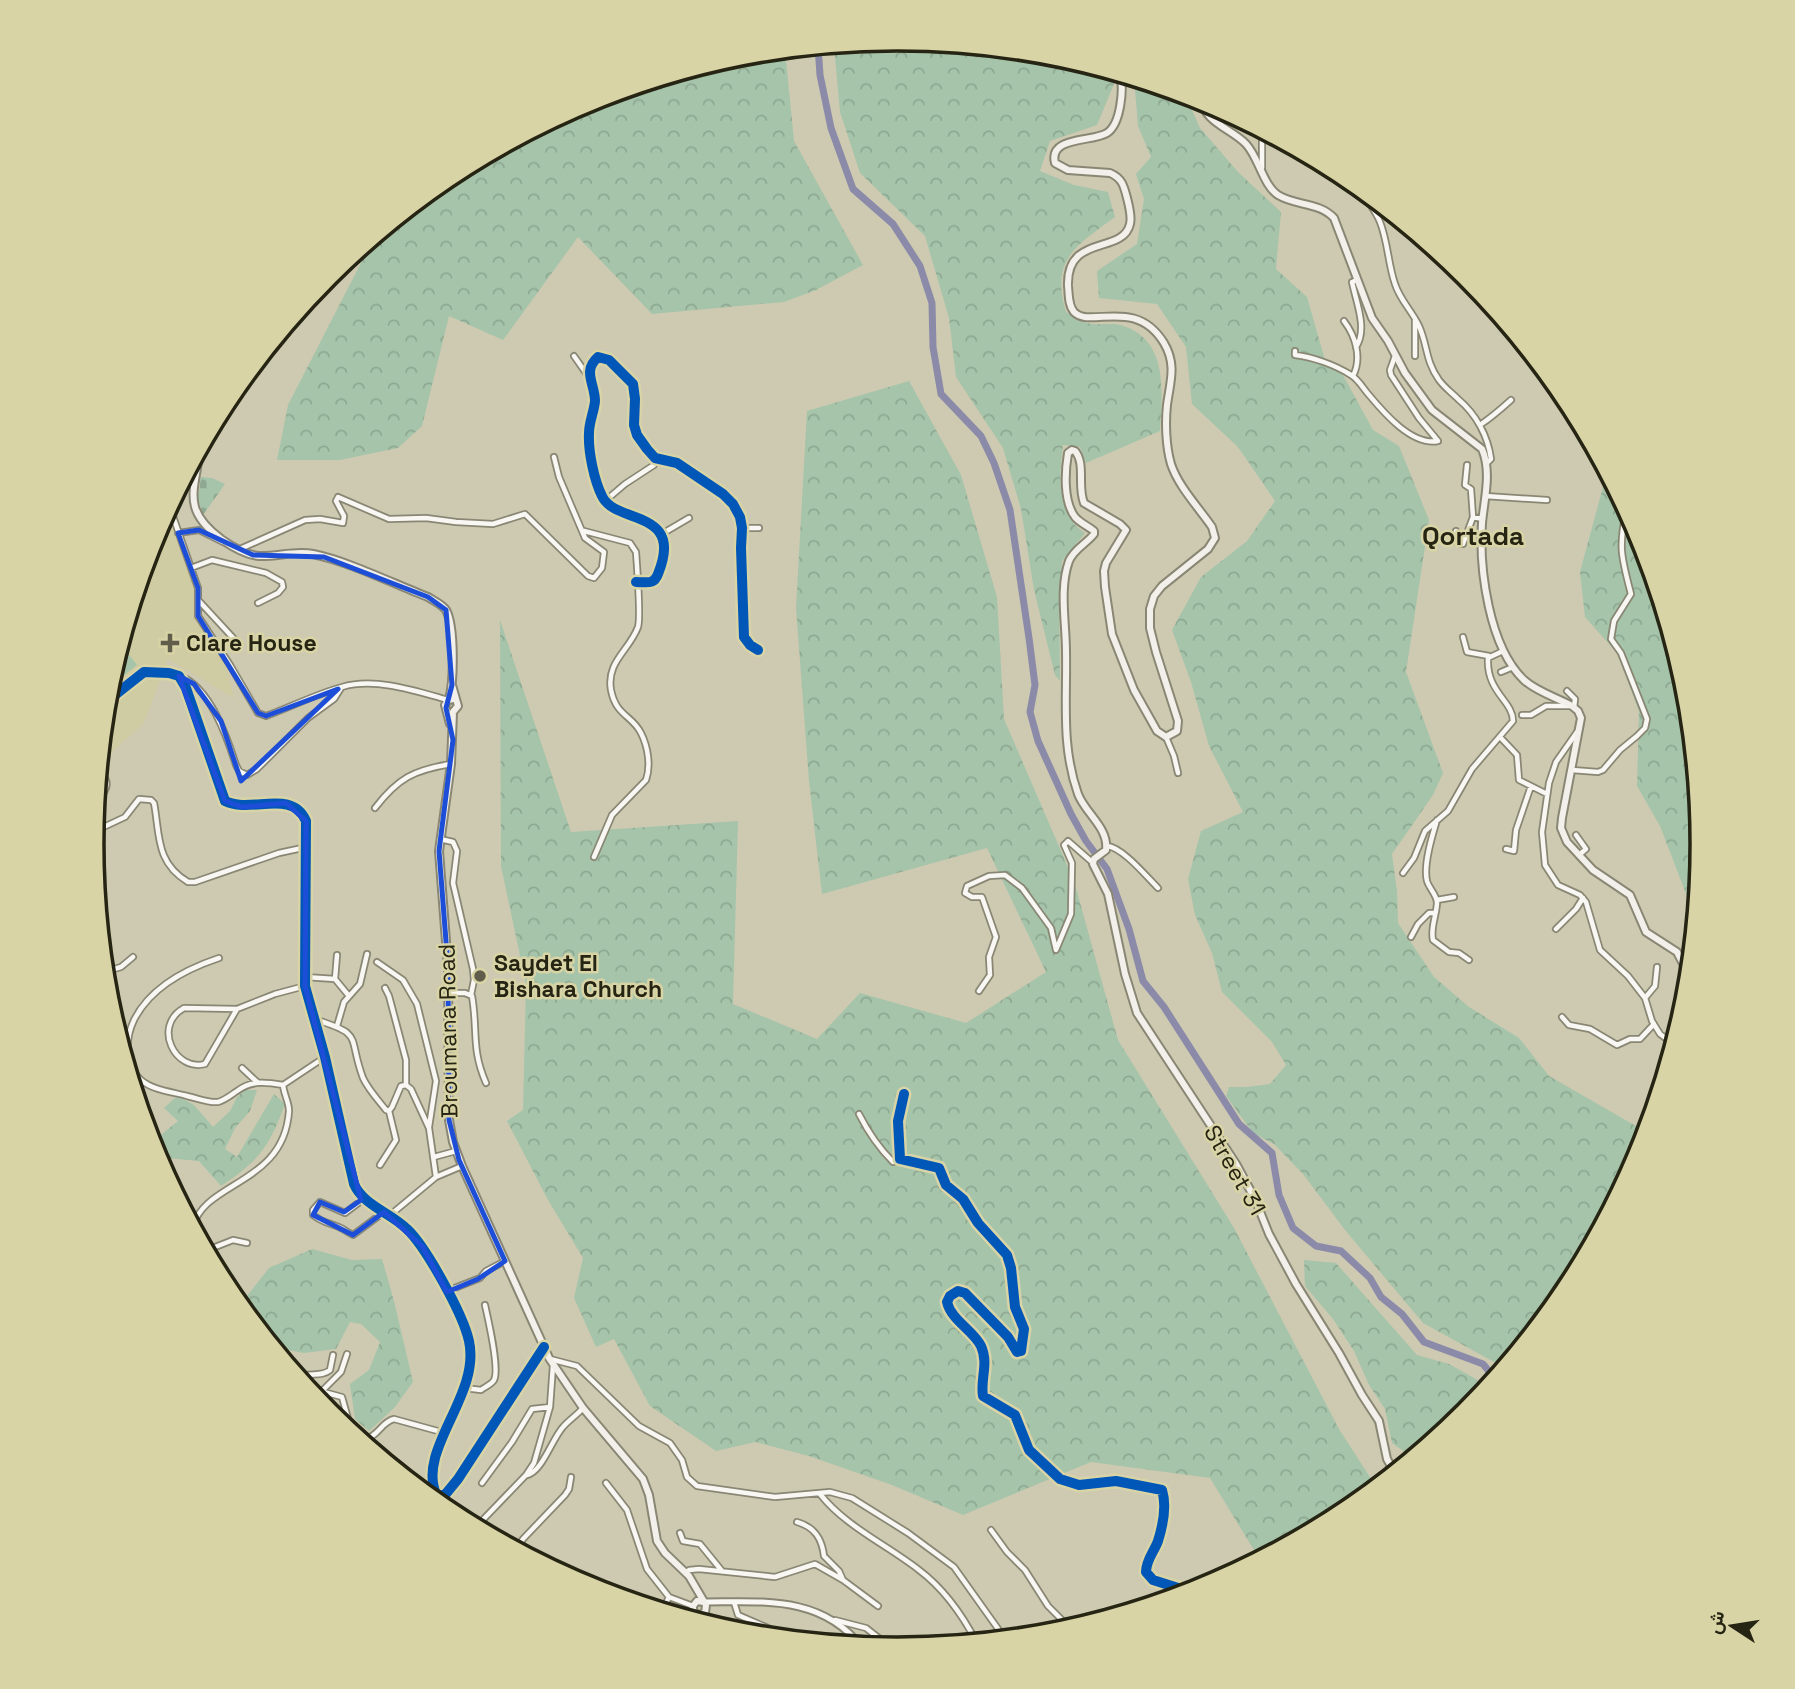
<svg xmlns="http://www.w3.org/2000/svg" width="1795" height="1689" font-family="'Space Grotesk',Vazirmatn,sans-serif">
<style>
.built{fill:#cfcba2}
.grass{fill:#a5c4aa}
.forest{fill:url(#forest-crowns)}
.cemetery{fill:url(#cemetery-stones)}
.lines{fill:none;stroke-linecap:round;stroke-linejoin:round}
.river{stroke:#8b8aa9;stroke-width:7}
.minor-casing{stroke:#898774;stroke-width:8}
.tertiary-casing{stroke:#898774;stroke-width:9}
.secondary-casing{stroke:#898774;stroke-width:10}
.minor{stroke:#f8f7f3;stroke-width:4.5}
.tertiary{stroke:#f8f7f3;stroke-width:5}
.secondary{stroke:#f3f0eb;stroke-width:6}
.cycleway-casing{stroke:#d8d4a6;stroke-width:15}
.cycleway{stroke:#0057b8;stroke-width:10}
.marked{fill:none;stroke:#1d4ed8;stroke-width:5;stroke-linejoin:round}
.poi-dot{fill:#605e4a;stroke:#d8d4a6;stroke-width:2.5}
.labels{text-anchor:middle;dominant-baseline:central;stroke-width:5;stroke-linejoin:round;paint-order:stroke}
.poi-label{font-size:23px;font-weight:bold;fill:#262412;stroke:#d8d4a6;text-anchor:start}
.street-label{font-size:23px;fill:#262412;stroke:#d8d4a6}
.quarter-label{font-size:26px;font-weight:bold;fill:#262412;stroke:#d8d4a6}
.rim{fill:none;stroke:#262412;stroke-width:3.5}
</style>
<defs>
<pattern id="forest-crowns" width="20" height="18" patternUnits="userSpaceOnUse" patternTransform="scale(1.75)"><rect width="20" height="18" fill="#a5c4aa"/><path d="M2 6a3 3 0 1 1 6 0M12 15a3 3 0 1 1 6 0" fill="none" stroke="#8ea891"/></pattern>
<pattern id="cemetery-stones" width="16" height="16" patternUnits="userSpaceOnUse" patternTransform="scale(1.75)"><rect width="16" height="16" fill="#a5c4aa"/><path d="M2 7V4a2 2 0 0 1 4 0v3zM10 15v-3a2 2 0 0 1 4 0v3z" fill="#8ea891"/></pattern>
</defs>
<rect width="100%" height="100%" fill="#cdcab1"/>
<path class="built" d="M169,517L176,526L198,591L200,618L222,648L234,698L168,659L144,723L100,763L107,687L153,536L161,520Z"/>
<path class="grass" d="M120,643L137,665L109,687L107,686Z"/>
<path class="forest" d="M898,39L963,45L972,52L1013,50L1055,54L1103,69L1114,84L1097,125L1050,141L1040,171L1074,185L1108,192L1115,217C1076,246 1050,259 1066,312C1072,315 1079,321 1086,323C1098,326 1112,322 1124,326C1169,342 1162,392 1160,431L1086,463L1080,447L1063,445C1059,476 1056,515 1085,533L1062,561L1059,594L1060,681L1055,675L1034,590L1021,509L1003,448L956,377L949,318L925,236L860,173L840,112L834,45Z
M785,50L794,141L863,265L816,290L784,302L652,314L578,237L503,340L449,316L422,426L398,448L340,460H277L288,405L364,257L363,245L450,174L589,100L741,54Z
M1134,78L1189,95L1187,99L1200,128L1238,172L1281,212L1276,269L1307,297L1325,360L1338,366L1373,430L1399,446L1429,520L1406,672L1443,773L1433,795L1392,854L1397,891L1398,923L1434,977L1469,1007L1519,1038L1549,1076L1648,1133L1642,1153L1567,1293L1505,1368L1423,1323L1345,1230L1303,1174L1274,1144L1253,1133L1226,1096L1229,1087H1246L1270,1084L1286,1065L1272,1042L1222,992L1212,953L1195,915L1188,879L1201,831L1243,812L1209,746L1191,682L1172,630L1201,577L1247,541L1275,501L1238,447L1192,404L1186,347L1157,304L1099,298L1097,271L1137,244L1144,199L1136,174L1151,157L1138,126Z
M1510,327L1568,397L1577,415L1537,379Z
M909,381L961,475L997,597L1004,719L1074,881L1118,1040L1234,1228L1339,1429L1377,1488L1345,1515L1260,1560L1210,1478L1091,1462L963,1515L892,1485L809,1456L755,1442L716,1451L650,1406L614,1339L596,1347L574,1298L583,1258L548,1200L507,1121L523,1110L526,984L501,866L500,620L571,832L738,821L733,1004L817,1039L860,993L966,1023L1046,972L987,848L822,894L809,781L796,608L807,411Z
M1599,455L1642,536L1688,688L1703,845L1695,917L1660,826L1637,786L1639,711L1617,653L1585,617L1580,572L1603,487Z
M245,1090H257L250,1111L235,1128L225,1149L237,1157L274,1094L285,1104C269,1147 260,1160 221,1186L199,1161L155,1157L139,1108L156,1139L178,1121L164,1108L177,1096L194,1105L213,1127L230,1111L237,1097Z
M312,1249L352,1260L382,1259L394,1301L413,1382L395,1407L369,1431L355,1419L350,1384L369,1370L380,1342L361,1324L350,1322L336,1349L304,1353L272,1347L239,1306L269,1268Z
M1304,1260L1336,1263L1417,1355L1449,1364L1490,1387L1467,1415L1416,1457L1409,1455L1392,1443L1385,1409L1369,1385L1354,1351L1333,1319L1305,1286Z"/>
<path class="cemetery" d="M201,477L212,478L225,484L203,515L198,499Z"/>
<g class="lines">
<path class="river" d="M818,46L820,75L831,128L853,189L893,224L920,266L932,303L933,347L941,394L981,436L994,463L1010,510L1029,638L1035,685L1030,712L1038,741L1071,814L1086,841L1107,869L1129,929L1143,981L1164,1007L1239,1124L1272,1153L1279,1195L1293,1228L1316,1246L1341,1251L1370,1278L1381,1297L1402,1314L1424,1342L1483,1364L1496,1380"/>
<g class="minor-casing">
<path id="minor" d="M1262,168V130
M1359,185C1364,198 1375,209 1380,222C1388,242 1388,264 1395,284C1400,300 1412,311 1419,326C1428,346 1425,360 1439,380C1445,388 1452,393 1458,399C1476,414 1488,436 1491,459L1486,464
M1415,319V356
M1344,321C1356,337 1362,358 1353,376
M1356,347C1368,329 1356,302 1352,282L1357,280
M1295,351V355C1313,357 1335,365 1351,375C1358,379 1363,388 1369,395C1384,413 1412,446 1438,441L1419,418L1391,375L1390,370L1395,356
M574,356L588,376
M1480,425C1492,417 1501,409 1511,400
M1467,465L1465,485L1471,489L1473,517
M1485,496L1547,500
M605,501L625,484L654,465L655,458
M169,505L198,588V616L230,665L258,713L266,716C291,707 316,694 342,687C375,677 416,691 448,700
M742,528H759
M584,531L630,543L636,552C637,566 641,617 638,627C629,651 606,662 611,690C616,716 632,715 641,733C648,747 651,766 646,780L612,815L594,857
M1456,531L1458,543L1463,544L1473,517L1483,519
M178,533L199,530L223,542
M660,535L689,518
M240,549L305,520L320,519L343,523L344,516L336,501L338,497L389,519L426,518L456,522L493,524L525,514L588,576L594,578L602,568L604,552L585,538L559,477L554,457
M191,568L212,560L266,573L282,582L283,587L278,593L258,603
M636,582C647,582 654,585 658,574C685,508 615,525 602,496C594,480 588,451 589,433C589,422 594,412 595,401C595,384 582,371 598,357L609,360L633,384L635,399L634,425L637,435L647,449L655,458L677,463L723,494L733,504L740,517L742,528L741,548L744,637L750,645L758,650
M199,601L235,640
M1463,637L1467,652L1489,656
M1501,672L1513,667
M180,676C210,687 227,737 236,765L239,771L247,775L257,769L308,718L334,699L341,688
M1567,691L1575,699L1574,708
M1522,715H1531L1546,706H1570
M1577,732L1556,762L1549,783L1542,832L1545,865L1558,885L1580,895L1586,902L1600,950L1628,976L1645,998L1652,1021L1660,1034L1675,1045
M1166,737L1174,756L1178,773
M1500,737L1517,755L1519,780L1547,794
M1572,770L1598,772L1603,770L1620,750L1637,736L1645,728L1647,719L1621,653L1611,639L1614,621L1631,594C1621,556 1618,546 1627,508
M375,808C398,778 414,770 451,764
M1437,820C1432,836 1423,865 1427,881C1429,888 1436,894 1437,902C1437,914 1430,928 1433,940L1449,952L1459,953L1469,960
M93,832L125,817L139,799L151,800L154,803C160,834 155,862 188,882H195L279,853L307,847
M1576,835L1586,849L1579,855
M440,839L453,842L457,851L453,883L473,969L474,980L471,995
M1107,846C1122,847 1146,876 1158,888
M1506,849L1514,851L1516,830L1531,786
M1403,873L1414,858L1425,831L1448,811L1472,769L1513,721C1513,701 1486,692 1488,658L1503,651
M1437,900L1454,897
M1556,929L1576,909L1583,898
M1411,937L1418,924L1429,913H1434
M219,958C186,969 150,988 134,1020C125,1039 124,1066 141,1080C152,1090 173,1092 187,1096C197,1098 208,1103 218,1102C225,1100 231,1095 237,1091C252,1080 266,1082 283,1085
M103,961L111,968
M377,962L403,980L417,1004L436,1081L429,1127
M104,972L121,967L133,957
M305,977L335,979L337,955
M335,979L349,996
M385,988L389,996L406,1060V1085
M979,991L990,975L989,957L996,937L982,897H972L965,893L967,886L989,876L1005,875L1022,888L1051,928L1056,950L1071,914L1072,863L1064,845L1068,841L1092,862
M449,993H465L472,996C478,1031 471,1049 486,1083
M1645,998L1655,986L1657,967
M237,1009L205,1064C175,1072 152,1026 184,1008L237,1009L275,994L305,986
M1562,1017L1569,1025L1590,1029L1617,1045L1630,1039H1640L1654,1024
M314,1019C365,1035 347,1035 363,1078C368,1089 378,1100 386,1110L389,1111L392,1107L401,1086L406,1085L411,1089L429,1128L436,1177
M337,1026L344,1002L360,984L367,954
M242,1068L257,1082
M904,1094L898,1121L900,1159L939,1168L946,1185L963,1199L978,1223L1007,1255L1011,1268L1015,1307L1024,1329L1021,1351L1017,1352L1008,1337L965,1293L958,1291L950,1296L947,1302C951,1320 973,1330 981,1346C989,1364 980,1379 983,1396L1015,1415L1029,1450L1060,1479L1079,1485L1116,1481L1162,1490C1167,1506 1163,1525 1158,1541C1154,1552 1146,1560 1146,1572L1153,1580L1194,1593
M859,1114C868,1132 878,1147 893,1162L900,1159
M434,1157L456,1151
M380,1165L396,1140L389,1111
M365,1198L345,1213L320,1202L313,1210V1215C324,1224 332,1223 343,1229C346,1231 349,1233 353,1235L384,1212
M389,1216L436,1177L462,1166
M193,1227C204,1181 284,1185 289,1111C289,1102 284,1095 283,1085L325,1057
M205,1251L233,1240L247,1243
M447,1291L480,1278L486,1271L505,1261
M550,1359L577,1366L639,1426L670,1443L682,1460L687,1477L697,1486L775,1497L830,1492L852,1498L908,1533L954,1567L1006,1640
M298,1378C308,1371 321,1378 330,1370L333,1355
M305,1387L342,1397L352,1433L365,1439C379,1436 381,1422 394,1419L445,1433
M465,1388L481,1390C485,1387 492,1384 494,1380C500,1369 488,1319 485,1305
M322,1391L341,1372L347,1354
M527,1475C542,1472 552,1439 563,1427C569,1420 577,1415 583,1408
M482,1483L512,1442L532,1409L550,1407
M606,1483L627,1510L647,1569L669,1597L693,1606
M820,1494C845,1526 887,1545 919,1570C943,1588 963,1616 977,1643
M438,1505L444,1496
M475,1528L526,1475L534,1463L550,1407L553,1365
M991,1530L1007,1552L1025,1570L1048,1606L1072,1630
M680,1533L683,1541L700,1544L722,1571
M516,1550L523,1539L565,1495L569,1489L571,1477
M686,1572L689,1570L699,1569L775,1577L815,1564L843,1580L839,1571L824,1556C822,1539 815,1527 797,1522
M843,1580L878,1606
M617,1598H630L665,1606
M734,1602L738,1615L768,1628
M662,1611L669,1597
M835,1620L866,1628L894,1650"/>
</g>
<g class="tertiary-casing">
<path id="tertiary" d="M106,702L144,672L169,673L179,676L186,688L225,801C251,814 292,788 306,821L305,986L325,1057L354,1184C363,1205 391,1213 407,1229C426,1247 463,1314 469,1341C481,1395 417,1449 436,1494L444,1496L458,1479L544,1347
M96,799C103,794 109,788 105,779L98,778
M704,1602C764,1602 821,1595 862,1647
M698,1615L699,1623
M703,1624L705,1613"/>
</g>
<g class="secondary-casing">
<path id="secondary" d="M1120,74C1124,88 1121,124 1107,133C1093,142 1048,136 1055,163L1068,170L1110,173C1122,178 1124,186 1127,198C1129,206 1132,216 1130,224C1123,255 1066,233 1068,286C1069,294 1068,305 1074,312C1090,329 1135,296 1164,343C1177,365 1170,382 1167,405C1165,423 1166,447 1171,464C1178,486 1199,508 1212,527L1215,538L1208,549L1162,586L1154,596L1150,609V628L1156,652L1178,721L1177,731L1166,737L1157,731L1134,690L1112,634L1105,587L1104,571L1106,563L1126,530L1120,524L1084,503C1077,486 1086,464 1075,451L1072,450L1068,453C1065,471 1063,501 1075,517C1080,523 1088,526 1094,531V534C1086,544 1074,549 1069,561C1059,589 1066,622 1066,652C1067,701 1061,746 1078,794C1085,813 1109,828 1106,850L1094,859L1093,864L1108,894L1125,974L1137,1013L1236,1164L1255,1199L1269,1234L1296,1284L1339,1353L1362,1395L1379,1421L1387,1459L1391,1466L1399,1470
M1201,98C1203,122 1232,129 1246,144C1259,158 1263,185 1278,195C1296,206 1319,202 1334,218L1372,318L1388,341L1405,373L1432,410L1482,449C1492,472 1484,500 1482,523C1479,569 1489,647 1524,680C1537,692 1556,697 1572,706L1578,711L1581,718L1562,818L1561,828L1567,842L1593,870L1630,895L1646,932L1677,952L1690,977
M200,449C195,491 181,509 221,539C231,546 246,555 259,556C277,557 295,550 313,554C348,561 394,584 428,597C434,601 442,604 446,610C455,626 454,682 449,699
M452,685L458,706L453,712L451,764L439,851L448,967L449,1120L453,1142L462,1166L549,1358L583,1408L643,1479L649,1495L657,1541L665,1553L689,1576L706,1605L705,1613L697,1615L692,1620
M450,724L445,705L448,700L453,699
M697,1615L693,1610V1606L697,1601L704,1602
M685,1618L693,1608"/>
</g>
<use href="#minor" class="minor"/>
<use href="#tertiary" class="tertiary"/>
<use href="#secondary" class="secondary"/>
<g class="cycleway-casing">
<path id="cycleway" d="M636,582C647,582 654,585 658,574C685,508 615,525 602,496C594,480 588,451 589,433C589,422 594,412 595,401C595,384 582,371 598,357L609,360L633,384L635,399L634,425L637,435L647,449L655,458L677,463L723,494L733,504L740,517L742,528L741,548L744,637L750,645L758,650
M106,702L144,672L169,673L179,676L186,688L225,801C251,814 292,788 306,821L305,986L325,1057L354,1184C363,1205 391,1213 407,1229C426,1247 463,1314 469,1341C481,1395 417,1449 436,1494L444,1496L458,1479L544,1347
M904,1094L898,1121L900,1159L939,1168L946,1185L963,1199L978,1223L1007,1255L1011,1268L1015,1307L1024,1329L1021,1351L1017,1352L1008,1337L965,1293L958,1291L950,1296L947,1302C951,1320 973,1330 981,1346C989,1364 980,1379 983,1396L1015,1415L1029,1450L1060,1479L1079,1485L1116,1481L1162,1490C1167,1506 1163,1525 1158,1541C1154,1552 1146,1560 1146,1572L1153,1580L1194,1593"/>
</g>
<use href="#cycleway" class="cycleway"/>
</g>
<path class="marked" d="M199,530L253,555L324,557L428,597L446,610L452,685L446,708L453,740L439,851L448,967L449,1120L459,1160L505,1261L478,1279L447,1292L422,1246L384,1212L353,1235L313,1215L320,1202L344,1212L361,1200L305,986L306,821L286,803L242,807L225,801L179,676L194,684L221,721L241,781L338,689L266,716L258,713L198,616V588L178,533Z"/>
<g class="poi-dot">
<path d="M166.5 632.5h7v7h7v7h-7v7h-7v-7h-7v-7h7z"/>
<circle cx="480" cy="976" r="7"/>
</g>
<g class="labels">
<g class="poi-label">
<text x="186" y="643">Clare House</text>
<text x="494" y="963">Saydet El<tspan x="494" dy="26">Bishara Church</tspan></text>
</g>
<g class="street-label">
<text transform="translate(448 1031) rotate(-91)">Broumana Road</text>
<text transform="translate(1235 1170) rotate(60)">Street 31</text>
</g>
<g class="quarter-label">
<text x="1473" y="536">Qortada</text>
</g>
</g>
<path d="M0 0H1795V1689H0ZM104 844a793 793 0 1 1 1586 0a793 793 0 1 1-1586 0Z" fill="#d8d4a6" fill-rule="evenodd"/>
<path class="rim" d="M104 844a793 793 0 1 1 1586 0a793 793 0 1 1-1586 0Z"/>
<g transform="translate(1732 1626) rotate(282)" stroke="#d8d4a6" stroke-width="5" paint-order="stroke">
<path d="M0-5L12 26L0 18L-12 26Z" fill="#262412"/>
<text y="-10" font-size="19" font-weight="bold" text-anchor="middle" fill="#262412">ش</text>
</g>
</svg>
